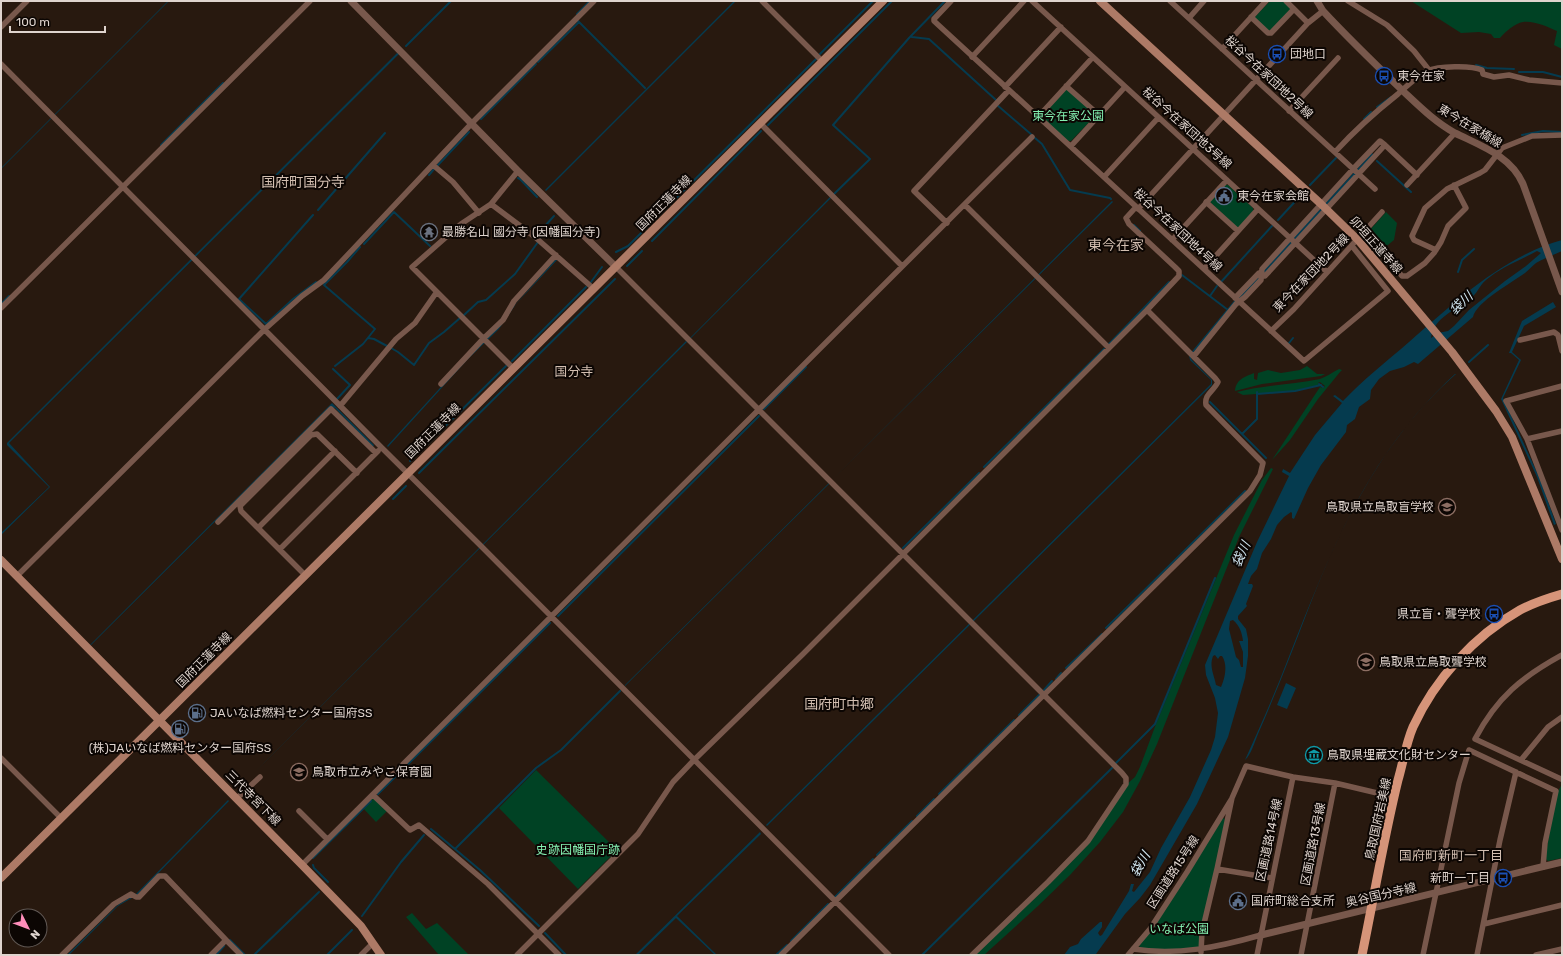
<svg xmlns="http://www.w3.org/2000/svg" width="1563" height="956" font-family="Rubik,'Noto Sans JP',sans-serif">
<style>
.green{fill:#004224}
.water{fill:#053b4f;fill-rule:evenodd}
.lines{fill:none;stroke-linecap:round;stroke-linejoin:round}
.stream{stroke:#053b4f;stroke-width:2}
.minor{stroke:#78584c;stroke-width:5.5}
.tertiary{stroke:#78584c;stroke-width:7}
.secondary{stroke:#ad7a66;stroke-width:8}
.primary{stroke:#d69479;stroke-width:9}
.labels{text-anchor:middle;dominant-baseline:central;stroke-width:4;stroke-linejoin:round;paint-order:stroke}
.poi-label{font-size:12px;fill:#dfd4ce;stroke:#0c0603;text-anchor:start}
.street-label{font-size:12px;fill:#dfd4ce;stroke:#0c0603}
.park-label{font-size:12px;fill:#84f0b1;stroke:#0c0603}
.water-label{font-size:13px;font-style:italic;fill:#d2e7f2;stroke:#0c0603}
.neighbourhood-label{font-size:13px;fill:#d2beb0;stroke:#0c0603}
.quarter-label{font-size:14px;fill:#d2beb0;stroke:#0c0603}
</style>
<rect width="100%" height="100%" fill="#28190f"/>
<path class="green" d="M1270,1H1283L1291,9L1271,30L1268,31L1254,18Z
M1411,1H1562V49L1554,45L1557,31C1549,27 1532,20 1523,22C1515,23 1504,33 1500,38H1494L1491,34L1479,32L1461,33Z
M1067,89L1096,115L1071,141H1068L1043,118V115Z
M1225,185H1228L1253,208V211L1238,228L1210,202Z
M1386,212L1397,223L1394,240L1383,249L1369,234V231Z
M1307,366L1317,374H1325L1321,376L1262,384L1235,391C1236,379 1245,377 1254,373V379L1257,380L1258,373L1268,370L1281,373L1300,370Z
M1339,369L1342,370L1340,372L1318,399L1290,440L1272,460L1320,387L1323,388L1325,386L1320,382L1318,383L1319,385L1294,391L1243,395L1237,392C1264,385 1292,385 1320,379C1326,377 1333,372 1339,369Z
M1271,468L1273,469L1239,537L1157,744L1140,781L1123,812L1100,842L1070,875L1038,906L984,955H975L1070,863L1127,784L1135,777L1140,767L1156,724L1234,535L1262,480Z
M536,770L617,850L578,889L499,808Z
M1562,784V858L1548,861L1545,858L1557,793Z
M371,799H374L387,811L376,822L362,807Z
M1223,818L1225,819L1200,950L1190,952L1140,948L1139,945L1166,909Z
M412,913L426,929L437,923L468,954L439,955L406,917Z"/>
<path class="water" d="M168,1H169L1,169V168Z
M734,1H736L546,191L545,190Z
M397,53L399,54L9,443L50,487L1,535V533L49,487L7,445V443Z
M1372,153L1374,155L1190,356L1192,360L1212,380V385L767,826L766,825L1211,384V380L1190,360L1189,355L1233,302Z
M831,196L832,197L691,338H690Z
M1112,201L1113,202L833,479Z
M1562,240V251C1554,255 1544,258 1536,263C1532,266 1529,270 1525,273C1513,282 1476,302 1473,317L1418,364L1414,362L1404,367L1390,371L1379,379L1371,390L1370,399L1359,407L1355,419L1347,425L1346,432L1321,465L1308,488L1294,519L1292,518V513L1291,512L1284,517L1277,525L1271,539L1262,553L1257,569L1251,576L1248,584H1252L1253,586L1246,604L1247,606L1238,616V619L1246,629L1248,639V656L1245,678L1228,737L1197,804L1150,885L1140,898L1125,914L1096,954L1095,955H1064L1070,947L1078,944L1081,939L1100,922H1102V927L1098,933L1100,936L1102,935L1129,891L1131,884H1134L1132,891L1134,892L1150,872L1161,848L1190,797L1211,750L1215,737L1218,713L1215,698L1206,675L1205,665L1257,542L1289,476L1282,472L1283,469L1290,473L1315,435L1342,403L1333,396L1335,395L1343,401C1363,380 1387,361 1409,342C1455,302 1502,257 1562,240ZM1537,251L1541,253L1526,266L1505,281L1469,310L1454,326L1448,331L1438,333L1431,338C1434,317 1456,310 1471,298C1477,294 1479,286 1486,280C1501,267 1521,260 1537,251ZM1233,620C1240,626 1242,633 1243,641H1239L1243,652V667H1241L1239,660L1236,657L1229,629L1230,621ZM1215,655L1218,659L1220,656H1222C1228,665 1225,678 1221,687L1216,685C1214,674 1209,667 1213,656Z
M556,259L557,260L516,304L499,329L468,359L388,447L387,446L481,343Z
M1553,302L1556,307L1524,326L1512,352L1521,360L1503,398L1540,479L1556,524L1554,525L1537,477L1501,399L1519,360L1511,353H1509L1522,321Z
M686,341L687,342L237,790Z
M1455,374H1456C1385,436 1341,524 1308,610C1292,652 1276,693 1258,734C1255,741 1251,755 1245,760C1260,727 1275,693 1288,659C1331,550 1367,455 1455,374Z
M332,403L374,445L373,447L335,408L330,407L91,645H90Z
M829,483V484L625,686V685Z
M1286,683L1296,688L1287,709L1277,705Z
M228,800L229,801L137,895L118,906L69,955H67L118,905L136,894Z
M760,832L761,834L677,916L717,955H715L676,918L638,955H635Z"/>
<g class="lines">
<path class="stream" d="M577,14L590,1
M578,21L645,88
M912,37L929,39L996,100
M406,46L451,1
M820,54L873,1
M538,62L579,22
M1476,65L1487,68L1514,69
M1519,72H1543L1562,77
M997,105L1032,135
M1377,107L1391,97
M481,119L536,64
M1364,119L1371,112
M768,125L892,1
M1522,135L1543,131L1562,132
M1035,138L1042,144L1070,190L1110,198L1111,199
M161,145L223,83
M1377,161L1411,192
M438,165L469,132
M429,175L434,169
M518,178L520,179L537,197
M1310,185L1336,158
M834,194L870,159L833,125L909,38L945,1
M318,210L385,133
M313,215L239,299L266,324L293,299L316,282
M1278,220L1302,194
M1134,225L1140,231
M540,239L544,227L554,216
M652,241L761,131
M364,244L394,212L430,246
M616,252L628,246L816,59
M627,266L642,251
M1458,272L1462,260L1474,249
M1182,275L1228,310
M591,282L602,267
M1221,282L1272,226
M1210,296L1217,286
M1,304L9,296
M463,316L478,302L486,300L515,274L538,242
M368,338L374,339L387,346
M1289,343L1293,338
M1109,344L1169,282
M391,348L398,352L414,365L429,343L444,332L460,318
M512,361L586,287
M1469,362L1488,345
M335,366L363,344L375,329L324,285L347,262L360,247
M333,369L350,385L337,399
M1319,384L1323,387
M1257,394L1295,391L1321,385
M1210,402L1266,458
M764,409L806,367
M1242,434L1257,419V392
M410,461L506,366
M984,467L1104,349
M419,473L615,279
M393,499L406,486
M903,548L979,473
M558,616L759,416
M1106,628L1245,491
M1066,668L1102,634
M1056,679L1061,673
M1044,690L1052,681
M1019,715L1039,695
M1115,764L1155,724L1215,578
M378,794L550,623
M939,794L1014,720
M917,816L934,799
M431,829L480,870L539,926
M455,849L536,768L561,750L620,691
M877,855L912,821
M313,858L371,801
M313,865L314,868L328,882
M835,897L873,859
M362,916L401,862L424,835
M545,933L566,955
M230,940L245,955
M791,941L828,904
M216,955L224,946
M254,955L319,892
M327,955L352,930
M776,955L787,945
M922,955L1112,768"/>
<path class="minor" d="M762,1L823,62
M951,1L934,19V21L1304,361L1388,291L1352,246
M1032,1L1327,272
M1170,1L1375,189
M1286,1L1308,23
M1348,1L1387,25L1414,51L1429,70
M1251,17L1268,33H1271L1294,9
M1189,18L1204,1
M1,27L27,1
M1222,49L1266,1
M972,57L1024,1
M1,64L382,448L480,545L889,955
M1066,86L1099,115
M1005,87L1061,27
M1289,111L1338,58
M1038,117L1093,57
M760,123L902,266
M1071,146L1125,87
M1335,152C1356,129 1374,113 1398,94C1407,86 1417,76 1427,71C1438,66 1471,65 1482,70L1483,74L1494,77L1509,75L1529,80L1562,83
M433,165L453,182L479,213
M1104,177L1158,118
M1407,185L1455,133
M1206,202L1238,231
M491,204L535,237L594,289
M965,205L1109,348
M1138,209L1308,23L1323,11
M947,223L914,191L1009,90
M1364,233L1402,276H1407L1425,263L1434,253L1441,242L1448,226L1466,208L1454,185
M1172,240L1227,180
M1436,250L1414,240L1412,236L1425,208L1447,189L1480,173L1485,170L1502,148L1532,136L1562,135
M616,267L1122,773L1126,778V784L1088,841L1048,882L972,955
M1204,269L1258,209
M1235,298L1259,273L1265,276L1385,145L1417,175
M1,308L310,1
M1271,331L1294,309L1382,212
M1520,340L1554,332L1558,335L1562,351
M1194,356L1236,304L1245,297L1261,280L1262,269L1353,169L1380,141L1385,145
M513,368L412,267L461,224L491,204L518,171
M441,384L484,338L503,320L514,301L556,255
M340,406L396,339L415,323L436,293
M1562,431L1527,439L1562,530
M1527,439L1506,401L1562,386
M218,522L331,409L376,453
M258,528L335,451
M280,549L378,451
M305,575L241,511L240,506L311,435L317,434L357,473
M17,576L265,329L302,296L324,280L472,123L594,1
M1562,655C1522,677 1497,697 1475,739L1561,779H1562
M1,758L61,818
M1521,760L1548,727L1562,717
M373,795L410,830L419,825L488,884L559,955
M237,798L260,777
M299,811L327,839
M302,865L1032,137
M1272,878L1217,869L1232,798L1246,766L1293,777L1335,783L1394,797
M1484,924L1562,905
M1133,949C1177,956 1219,947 1261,935
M1201,952L1202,932L1217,869
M62,955L114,904L131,894L136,897H139L159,876H165L226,940
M211,955L226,940L241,955
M361,955L373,943
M517,955L638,834L673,782L694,760L803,654L1147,310L1179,276V271L1175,267L1129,224L1126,218L1136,207
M781,955L1250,491L1260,475L1263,463L1206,405C1204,394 1214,391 1218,382L1215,378L1147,310
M1128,955L1150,929L1187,872L1231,800
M1257,955L1293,777
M1301,955L1335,783
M1423,955L1459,783L1469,750L1556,791L1545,843L1543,867
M1477,955L1500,840L1516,772
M1536,955L1562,949"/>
<path class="tertiary" d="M351,1L518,171L616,267
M1317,1L1323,11C1349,39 1376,65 1403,91C1419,106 1435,122 1455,133C1481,146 1511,156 1523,184L1562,292
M1261,935L1562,862"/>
<path class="secondary" d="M1100,1L1321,204L1358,240L1452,352L1496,411L1512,437L1562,559
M1,560L302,865L361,926L381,955
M1,878L883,1"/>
<path class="primary" d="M1362,955C1374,897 1384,837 1398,780C1403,763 1406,743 1413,727C1435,679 1474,636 1520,610C1533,603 1548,598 1562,594"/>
</g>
<defs>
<g id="bus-ring" transform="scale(0.9)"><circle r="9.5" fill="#0c0603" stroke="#1a4fb4" stroke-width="1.5"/><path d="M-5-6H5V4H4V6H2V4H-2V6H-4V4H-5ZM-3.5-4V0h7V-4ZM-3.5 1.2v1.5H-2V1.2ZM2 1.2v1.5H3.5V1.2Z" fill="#1a4fb4"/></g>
<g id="civic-ring" transform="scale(0.9)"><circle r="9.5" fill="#0c0603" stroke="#5c6f8a" stroke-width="1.5"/><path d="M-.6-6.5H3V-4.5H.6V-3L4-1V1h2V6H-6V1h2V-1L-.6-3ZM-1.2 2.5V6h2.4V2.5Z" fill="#5c6f8a"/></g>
<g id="temple-ring" transform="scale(0.9)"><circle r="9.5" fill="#0c0603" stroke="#6b7280" stroke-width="1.5"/><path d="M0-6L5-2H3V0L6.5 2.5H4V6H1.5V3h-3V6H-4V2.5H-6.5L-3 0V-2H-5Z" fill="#6b7280"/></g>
<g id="school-ring" transform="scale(0.9)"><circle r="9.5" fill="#0c0603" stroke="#8d6e63" stroke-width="1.5"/><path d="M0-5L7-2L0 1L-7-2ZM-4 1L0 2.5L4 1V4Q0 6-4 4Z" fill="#8d6e63"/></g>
<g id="fuel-ring" transform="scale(0.9)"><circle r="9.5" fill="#0c0603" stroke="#5c6f8a" stroke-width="1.5"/><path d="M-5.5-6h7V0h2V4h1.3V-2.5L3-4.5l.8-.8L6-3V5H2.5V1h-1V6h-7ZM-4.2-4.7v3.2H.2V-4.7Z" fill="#5c6f8a"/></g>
<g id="museum-ring" transform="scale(0.9)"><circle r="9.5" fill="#0c0603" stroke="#0f9aa8" stroke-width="1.5"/><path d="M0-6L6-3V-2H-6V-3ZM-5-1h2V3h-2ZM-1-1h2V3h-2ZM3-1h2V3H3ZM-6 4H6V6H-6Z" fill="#0f9aa8"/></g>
</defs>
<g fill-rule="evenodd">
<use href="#bus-ring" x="1277" y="54"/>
<use href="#bus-ring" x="1384" y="76"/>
<use href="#civic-ring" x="1224" y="196"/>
<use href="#temple-ring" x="429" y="232"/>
<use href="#school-ring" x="1447" y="507"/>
<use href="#bus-ring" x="1494" y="614"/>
<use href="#school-ring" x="1366" y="662"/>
<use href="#fuel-ring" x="197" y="713"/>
<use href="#fuel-ring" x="180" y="729"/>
<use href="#museum-ring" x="1314" y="755"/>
<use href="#school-ring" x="299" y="772"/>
<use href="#bus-ring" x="1503" y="878"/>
<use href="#civic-ring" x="1238" y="901"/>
</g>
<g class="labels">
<g class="poi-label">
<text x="1290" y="54">団地口</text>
<text x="1397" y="76">東今在家</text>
<text x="1237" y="196">東今在家会館</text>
<text x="442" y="232">最勝名山 國分寺 (因幡国分寺)</text>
<text x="1434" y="507" text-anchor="end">鳥取県立鳥取盲学校</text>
<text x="1481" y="614" text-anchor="end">県立盲・聾学校</text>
<text x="1379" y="662">鳥取県立鳥取聾学校</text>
<text x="210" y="713">JAいなば燃料センター国府SS</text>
<text x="180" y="748" text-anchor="middle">(株)JAいなば燃料センター国府SS</text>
<text x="1327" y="755">鳥取県埋蔵文化財センター</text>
<text x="312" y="772">鳥取市立みやこ保育園</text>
<text x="1490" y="878" text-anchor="end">新町一丁目</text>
<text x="1251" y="901">国府町総合支所</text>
</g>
<g class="street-label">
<text transform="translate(1269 77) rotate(43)">桜谷今在家団地2号線</text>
<text transform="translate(1470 126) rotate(31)">東今在家橋線</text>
<text transform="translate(1187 128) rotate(42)">桜谷今在家団地3号線</text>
<text transform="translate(664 203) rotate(-45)">国府正蓮寺線</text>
<text transform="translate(1178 230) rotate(43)">桜谷今在家団地4号線</text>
<text transform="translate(1376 245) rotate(48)">卯垣正蓮寺線</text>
<text transform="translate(1311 273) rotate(-46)">東今在家団地2号線</text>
<text transform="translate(433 431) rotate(-45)">国府正蓮寺線</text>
<text transform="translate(204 660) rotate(-45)">国府正蓮寺線</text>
<text transform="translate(253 798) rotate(45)">三代寺宮下線</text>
<text transform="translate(1378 819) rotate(-78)">鳥取国府岩美線</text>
<text transform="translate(1269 840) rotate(-78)">区画道路14号線</text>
<text transform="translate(1313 844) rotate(-79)">区画道路13号線</text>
<text transform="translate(1173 872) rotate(-57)">区画道路15号線</text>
<text transform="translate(1381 895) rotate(-13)">奥谷国分寺線</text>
</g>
<g class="park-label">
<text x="1068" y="116">東今在家公園</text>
<text x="578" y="850">史跡因幡国庁跡</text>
<text x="1179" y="929">いなば公園</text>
</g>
<g class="water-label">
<text transform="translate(1461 303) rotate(-43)">袋川</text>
<text transform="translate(1241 554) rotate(-65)">袋川</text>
<text transform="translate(1140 864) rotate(-59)">袋川</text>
</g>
<g class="neighbourhood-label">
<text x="574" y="371">国分寺</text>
<text x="1451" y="855">国府町新町一丁目</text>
</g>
<g class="quarter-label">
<text x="303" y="182">国府町国分寺</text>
<text x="1116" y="245">東今在家</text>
<text x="839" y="704">国府町中郷</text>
</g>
</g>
<rect width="1563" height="956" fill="none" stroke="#dfd4ce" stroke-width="4"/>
<g transform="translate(28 928) rotate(132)"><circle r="19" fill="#0c0603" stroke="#605854"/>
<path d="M0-3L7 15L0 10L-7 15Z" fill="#ff8eba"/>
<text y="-6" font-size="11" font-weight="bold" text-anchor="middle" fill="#dfd4ce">N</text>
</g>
<path d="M10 26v6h95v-6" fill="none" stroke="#dfd4ce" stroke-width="2"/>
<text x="16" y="26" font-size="12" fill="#dfd4ce" stroke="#0c0603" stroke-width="3" paint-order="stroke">100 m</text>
</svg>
